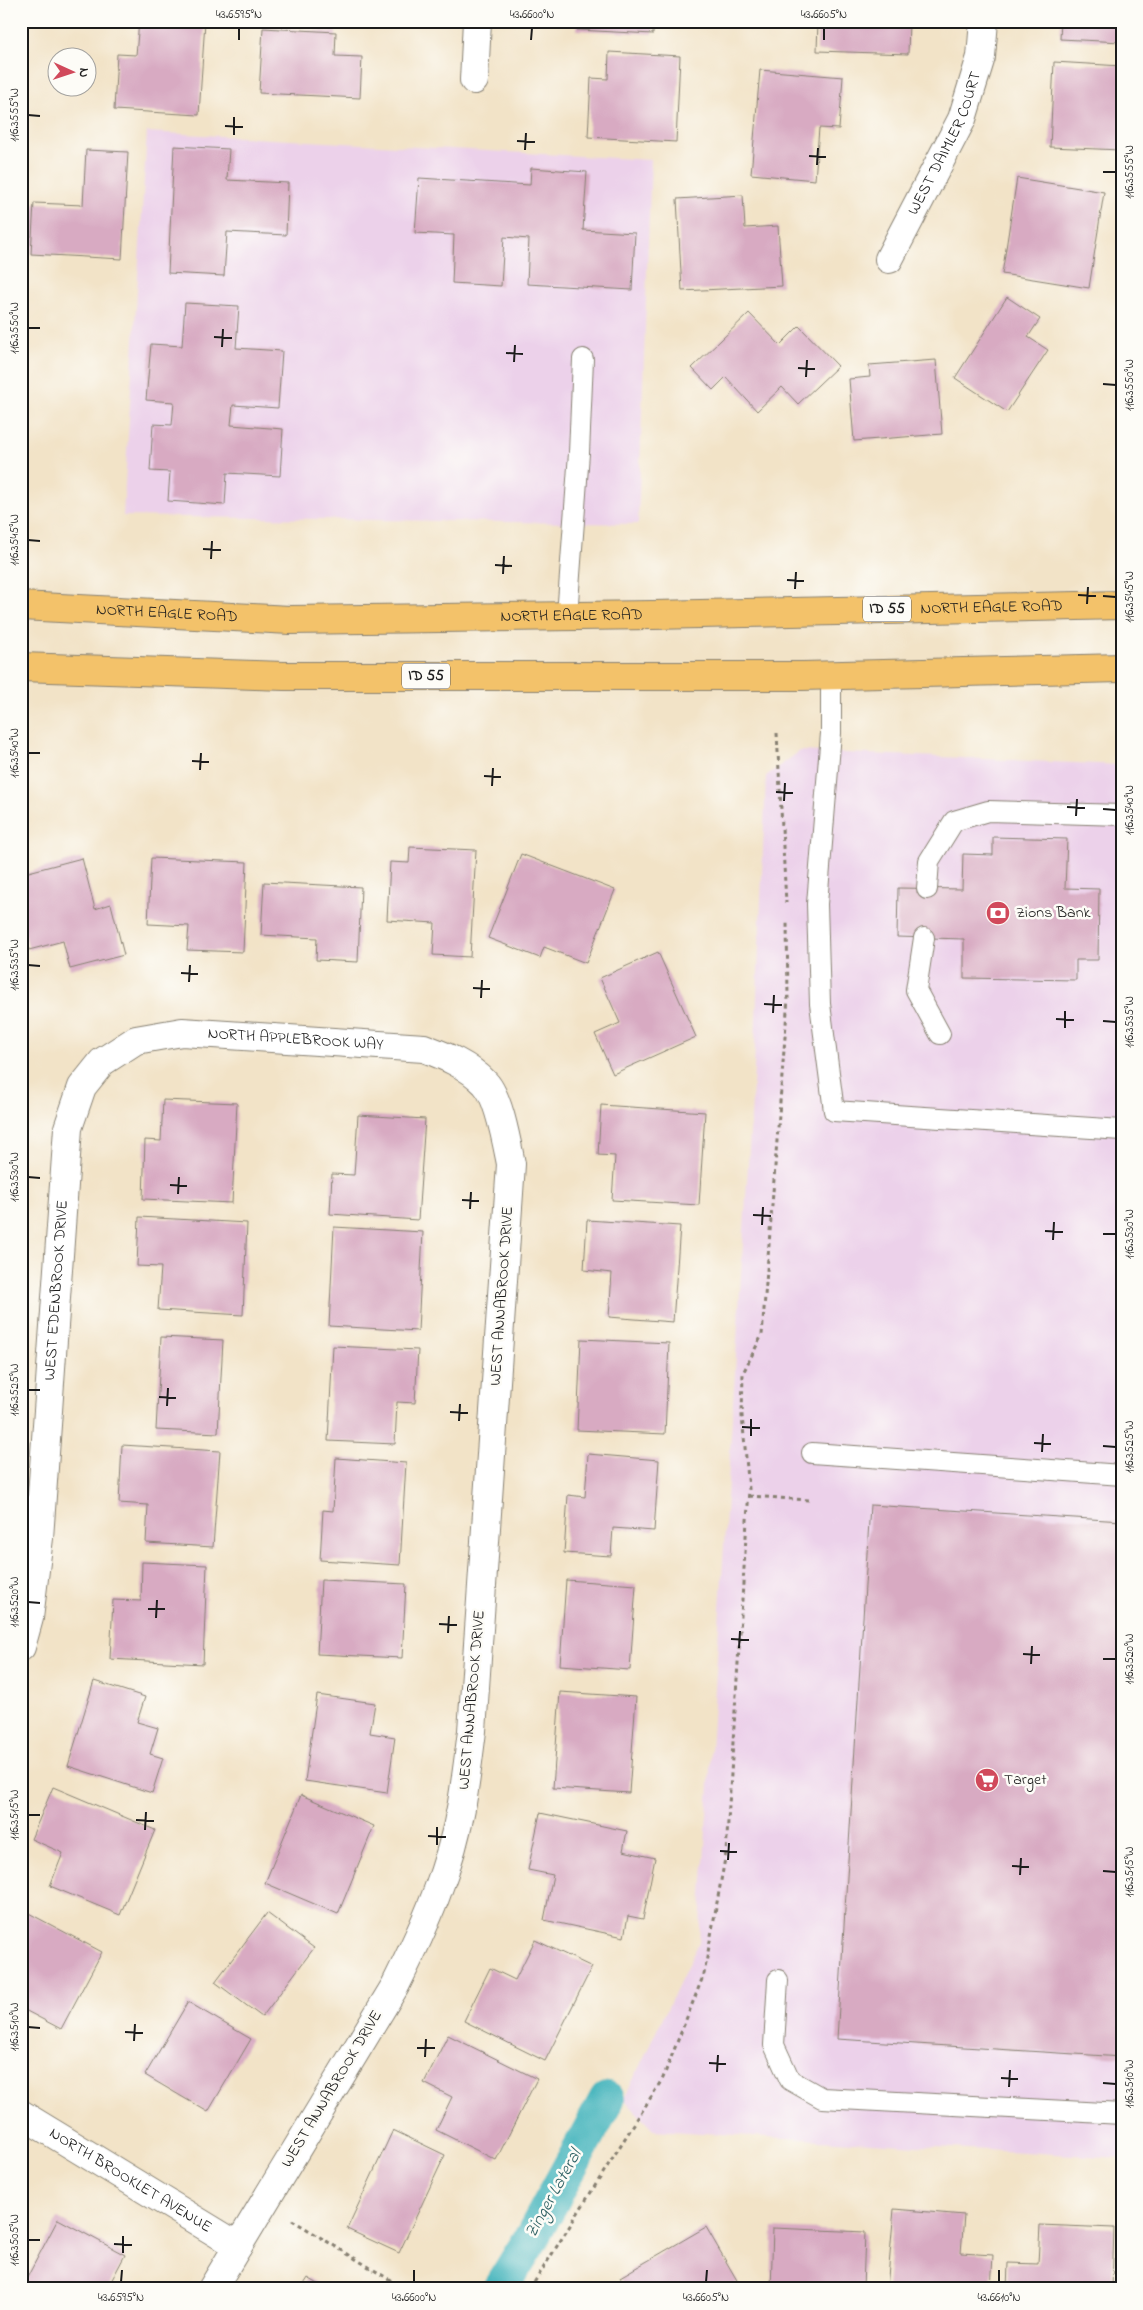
<svg xmlns="http://www.w3.org/2000/svg" width="1143" height="2310" font-family="'Indie Flower',sans-serif">
<style>
.built{fill:#ecd1ea}
.lines{fill:none;stroke-linecap:round;stroke-linejoin:round}
.canal{stroke:#46b5bd;stroke-width:36}
.building{fill:#d8aac2}
.service-casing{stroke:#878072;stroke-width:22}
.minor-casing{stroke:#878072;stroke-width:30}
.trunk-casing{stroke:#878072;stroke-width:30}
.path{stroke:#878072;stroke-width:3;stroke-dasharray:4 4;stroke-linecap:butt}
.service{stroke:#fff;stroke-width:20}
.minor{stroke:#fff;stroke-width:28}
.trunk{stroke:#f3c26a;stroke-width:28}
.ticks{fill:none;stroke:#1c1c1c;stroke-width:2}
.labels{text-anchor:middle;dominant-baseline:central;stroke-width:5;stroke-linejoin:round;paint-order:stroke}
.shield{fill:#fdfcf7;stroke:#605f5e;stroke-width:1}
.shield-label{font-size:15px;font-weight:bold;fill:#1c1c1c}
.street-label{font-size:16px;fill:#1c1c1c;stroke:#fdfcf7}
.poi-label{font-size:16px;fill:#1c1c1c;stroke:#fdfcf7;text-anchor:start}
.water-label{font-size:18px;font-style:italic;fill:#2f6164;stroke:#fdfcf7}
.neatline{fill:none;stroke:#1c1c1c;stroke-width:2}
.ticks-label{font-size:12px;text-anchor:middle;fill:#1c1c1c}
</style>
<rect width="100%" height="100%" fill="#fdfcf7"/>
<filter id="ink" filterUnits="userSpaceOnUse"><feTurbulence type="fractalNoise" baseFrequency=".02" numOctaves="2"/><feDisplacementMap in="SourceGraphic" scale="10" xChannelSelector="R" yChannelSelector="G"/><feConvolveMatrix kernelMatrix="1 2 1 2 8 2 1 2 1" color-interpolation-filters="sRGB"/></filter>
<filter id="wash" filterUnits="userSpaceOnUse"><feTurbulence type="fractalNoise" baseFrequency=".0096" numOctaves="4" result="noise"/><feDisplacementMap in="SourceGraphic" scale="20" xChannelSelector="R" yChannelSelector="G"/><feGaussianBlur stdDeviation="1.12" result="paint"/><feColorMatrix in="noise" values="0 0 0 0 0 0 0 0 0 0 0 0 0 0 0 0 0 1.4 0 .05"/><feComposite in="paint" operator="in"/></filter>
<g filter="url(#wash)">
<rect width="100%" height="100%" fill="#f2e3c7"/>
<path class="built" d="M147,132L651,160L638,524L123,516Z
M800,751L1122,765V2158L653,2130L624,2099L699,1942L754,1070L766,776Z"/>
<g class="lines">
<path class="canal" d="M500,2289L532,2237L607,2099"/>
</g>
<g id="blocks">
<path class="building" d="M139,21H205L199,115L114,110L117,54L136,55Z
M578,21H653V34L577,30Z
M818,21H909L908,54L817,51Z
M1061,21H1122V42L1060,39Z
M263,28L336,32L335,56L362,57L360,98L259,93Z
M609,52L680,56L676,142L588,137L591,78L608,79Z
M1054,62L1122,66L1121,150L1050,147Z
M760,70L843,77L839,129L819,128L815,180L751,174Z
M174,146L229,149L227,180L288,183L286,235L227,232L224,276L168,273Z
M86,150L128,152L122,259L31,254L34,203L83,205Z
M531,168L587,172L583,230L635,233L632,290L527,284L529,239L504,237L501,286L452,283L454,235L415,233L419,178L530,185Z
M1017,178L1104,192L1089,288L1002,274Z
M743,195L745,228L778,226L782,286L682,291L677,199Z
M1007,297L1040,319L1028,337L1048,350L1007,412L955,378Z
M185,303L239,306L236,348L282,351L278,408L233,405L231,425L283,429L280,476L227,473L225,505L168,501L170,472L150,471L153,424L172,425L174,402L146,400L151,344L182,346Z
M749,313L780,345L799,326L838,366L798,404L782,387L757,411L726,377L713,390L692,368Z
M936,360L942,434L854,441L849,379L870,377L869,365Z
M993,837L1067,839L1065,888L1099,889L1098,960H1076V980L964,978V939L897,937L898,888L962,889L963,854L993,855Z
M410,847L476,850L470,957L433,955L435,923L387,920L390,862L409,863Z
M521,854L615,890L586,963L544,947L540,958L488,938Z
M82,858L95,909L111,904L124,955L70,969L63,941L29,950L21,919V874Z
M151,858L247,862L243,952L187,950L189,926L148,924Z
M264,882L361,887L358,962L316,960L317,938L261,935Z
M658,952L696,1037L613,1074L595,1034L620,1023L600,978Z
M163,1100L237,1103L232,1203L143,1199L145,1140L161,1141Z
M601,1105L705,1112L699,1205L612,1200L615,1156L598,1155Z
M358,1115L425,1119L418,1220L330,1214L332,1174L354,1175Z
M139,1217L247,1223L243,1315L158,1310L161,1267L137,1266Z
M587,1220L680,1226L673,1322L609,1317L612,1273L584,1270Z
M334,1227L423,1232L418,1331L329,1326Z
M161,1337L223,1340L218,1433L156,1430Z
M581,1339L669,1343L665,1434L577,1430Z
M333,1346L418,1350L415,1403L397,1402L395,1444L328,1441Z
M122,1445L220,1451L213,1547L146,1543L148,1505L119,1503Z
M588,1454L659,1460L654,1531L613,1528L611,1556L564,1553L568,1495L585,1497Z
M336,1458L406,1463L400,1565L320,1560L323,1510L333,1511Z
M870,1505L1122,1521V2057L837,2039Z
M142,1562L207,1565L203,1664L110,1659L113,1600L141,1601Z
M321,1580L406,1584L402,1658L317,1654Z
M566,1580L636,1585L630,1670L560,1665Z
M94,1681L145,1697L137,1722L158,1728L150,1754L163,1758L152,1793L68,1766Z
M560,1692L636,1697L629,1793L553,1788Z
M317,1695L375,1703L370,1733L395,1737L387,1793L305,1781Z
M53,1787L155,1830L120,1915L50,1886L63,1853L31,1839Z
M301,1795L374,1826L338,1914L265,1883Z
M540,1813L627,1831L623,1851L655,1858L643,1919L628,1916L624,1937L544,1920L553,1875L528,1870Z
M21,1909L102,1952L61,2029L21,2008Z
M267,1913L314,1948L262,2017L215,1982Z
M535,1940L592,1967L545,2061L464,2021L490,1968L515,1980Z
M188,2002L251,2039L208,2112L145,2075Z
M448,2035L537,2079L496,2160L436,2130L452,2097L424,2083Z
M393,2130L445,2155L399,2253L347,2229Z
M894,2209L964,2215L961,2253L993,2255L991,2289H887Z
M58,2219L125,2255L107,2289H21Z
M1040,2225L1114,2228L1112,2289H1007L1008,2263L1038,2264Z
M706,2227L738,2282L727,2289H627L620,2277Z
M773,2228L865,2232L863,2289H771Z
M308,2278L327,2289H301Z"/>
</g>
</g>
<g filter="url(#ink)">
<use href="#blocks" fill-opacity="0" stroke="#878072" stroke-width="1"/>
<g class="lines">
<g class="service-casing">
<path id="service" d="M567,616L579,453L583,359
M831,675V733L817,904L820,1004L834,1111L1122,1130
M927,889L929,861L954,821L988,811L1122,815
M924,938L916,990L940,1034
M812,1453L1122,1475
M778,1980L774,2045L790,2080L822,2098L1122,2114"/>
</g>
<g class="minor-casing">
<g id="minor">
<path d="M474,80L477,21"/>
<path id="s1" d="M889,259L962,119L981,57L984,21"/>
<path id="s2" d="M21,1647L29,1618L39,1538L68,1128L82,1087L102,1062L136,1040L182,1032L424,1048C445,1056 468,1065 485,1083C499,1097 507,1144 511,1164L472,1731C469,1755 466,1779 462,1803C451,1868 424,1928 395,1986L212,2289"/>
<path id="s3" d="M21,2114L238,2246"/>
</g>
</g>
<g class="trunk-casing">
<g id="trunk">
<path id="s4" d="M21,606L290,620L653,615L1122,605"/>
<path d="M21,667L284,676H802L1122,668"/>
</g>
</g>
<path class="path" d="M777,733L786,903
M749,1496L809,1500
M292,2220L405,2289
M530,2289L663,2078L704,1974L726,1853L749,1489L742,1416L743,1373L762,1335L788,998L787,922"/>
<use href="#service" class="service"/>
<use href="#minor" class="minor"/>
<use href="#trunk" class="trunk"/>
</g>
</g>
<path class="ticks" d="M239,40V28M531,40L532,28M824,40V28M28,115L40,116M225,126L243,127M234,135V117M517,141L535,142M525,150L526,133M809,156L826,157M817,165L818,148M1103,172H1116M28,328H40M214,337L232,338M222,347L223,329M506,353L523,354M514,362L515,345M798,368L815,369M806,377L807,360M1103,384L1116,385M28,540L40,541M203,549L221,550M211,559L212,541M495,565L512,566M503,574L504,556M787,580L804,581M795,589L796,572M1078,595L1096,596M1103,596L1116,597M1087,604L1088,587M28,753H40M192,761L209,762M200,770L201,753M484,776L501,777M492,786L493,768M776,792L793,793M784,801L785,783M1067,807L1085,808M1103,809L1116,810M1076,816L1077,799M28,965L40,966M181,973L198,974M189,982L190,965M473,988L490,989M481,998L482,980M764,1004L782,1005M773,1013L774,995M1056,1019L1074,1020M1103,1021L1116,1022M1065,1028V1011M28,1177L40,1178M170,1185L187,1186M178,1194L179,1177M462,1200L479,1201M470,1209L471,1192M753,1215L771,1216M762,1225L763,1207M1045,1231L1063,1232M1103,1234H1116M1053,1240L1054,1222M28,1390H40M159,1397L176,1398M167,1406L168,1388M450,1412L468,1413M459,1421L460,1404M742,1427L760,1428M751,1436V1419M1034,1443L1051,1444M1103,1446L1116,1447M1042,1452L1043,1434M28,1602L40,1603M148,1609H165M156,1618L157,1600M439,1624L457,1625M448,1633L449,1616M731,1639L749,1640M739,1648L740,1631M1023,1654L1040,1655M1103,1659H1116M1031,1664L1032,1646M28,1815H40M136,1820L154,1821M145,1830L146,1812M428,1836L446,1837M437,1845V1827M720,1851L737,1852M728,1860L729,1843M1012,1866L1029,1867M1103,1871L1116,1872M1020,1875L1021,1858M28,2027L40,2028M125,2032L143,2033M134,2041L135,2024M417,2048H435M425,2057L426,2039M709,2063L726,2064M717,2072L718,2055M1001,2078L1018,2079M1103,2083L1116,2084M1009,2087L1010,2070M28,2240H40M114,2244L132,2245M123,2253V2236M121,2282L122,2270M414,2282V2270M706,2282L707,2270M999,2282V2270"/>
<defs>
<g id="bank-disc" transform="scale(1.25)"><circle r="9.5" fill="#d1495b" stroke="#fdfcf7"/><path d="M-6-4H6V4H-6ZM0-2.3a2.3 2.3 0 1 0 0 4.6a2.3 2.3 0 1 0 0-4.6Z" fill="#fff"/></g>
<g id="supermarket-disc" transform="scale(1.25)"><circle r="9.5" fill="#d1495b" stroke="#fdfcf7"/><path d="M-6-5.5h2.5l.6 2H6L4.5 2H-2.5L-4.4-4H-6ZM-1.5 3.2a1.3 1.3 0 1 0 .1 0ZM3 3.2a1.3 1.3 0 1 0 .1 0Z" fill="#fff"/></g>
</defs>
<g fill-rule="evenodd">
<use href="#bank-disc" x="998" y="913"/>
<use href="#supermarket-disc" x="987" y="1780"/>
</g>
<g class="labels">
<g class="shield">
<rect x="863" y="596.5" width="48" height="25" rx="4"/>
<rect x="402" y="663.5" width="48" height="25" rx="4"/>
</g>
<g class="shield-label">
<text x="887" y="609">ID 55</text>
<text x="426" y="676">ID 55</text>
</g>
<g class="street-label">
<text stroke="none"><textPath href="#s1" startOffset="129">WEST DAIMLER COURT</textPath></text>
<text stroke="none"><textPath href="#s4" startOffset="971">NORTH EAGLE ROAD</textPath></text>
<text stroke="none"><textPath href="#s4" startOffset="146">NORTH EAGLE ROAD</textPath></text>
<text stroke="none"><textPath href="#s4" startOffset="551">NORTH EAGLE ROAD</textPath></text>
<text stroke="none"><textPath href="#s2" startOffset="798">NORTH APPLEBROOK WAY</textPath></text>
<text stroke="none"><textPath href="#s2" startOffset="359">WEST EDENBROOK DRIVE</textPath></text>
<text transform="translate(502 1296) rotate(-86)">WEST ANNABROOK DRIVE</text>
<text transform="translate(472 1700) rotate(-85)">WEST ANNABROOK DRIVE</text>
<text transform="translate(332 2089) rotate(-59)">WEST ANNABROOK DRIVE</text>
<text stroke="none"><textPath href="#s3" startOffset="128">NORTH BROOKLET AVENUE</textPath></text>
</g>
<g class="poi-label">
<text x="1016" y="913">Zions Bank</text>
<text x="1004" y="1780">Target</text>
</g>
<g class="water-label">
<text transform="translate(554 2194) rotate(-61)">Zinger Lateral</text>
</g>
</g>
<rect width="1143" height="2310" fill="none" stroke="#fdfcf7" stroke-width="55"/>
<g transform="translate(72 72) rotate(93)"><circle r="24" fill="#fdfcf7" stroke="#a3a29f"/>
<path d="M0-4L9 19L0 12L-9 19Z" fill="#d1495b"/>
<text y="-8" font-size="14" font-weight="bold" text-anchor="middle" fill="#1c1c1c">N</text>
</g>
<rect x="28" y="28" width="1088" height="2254" class="neatline"/>
<g class="ticks-label">
<text x="239" y="18">43.6595°N</text>
<text x="532" y="18">43.6600°N</text>
<text x="824" y="18">43.6605°N</text>
<text transform="translate(14 115) rotate(-90)" y="4">116.3555°W</text>
<text transform="translate(1129 172) rotate(-90)" y="4">116.3555°W</text>
<text transform="translate(14 328) rotate(-90)" y="4">116.3550°W</text>
<text transform="translate(1129 385) rotate(-90)" y="4">116.3550°W</text>
<text transform="translate(14 540) rotate(-90)" y="4">116.3545°W</text>
<text transform="translate(1129 597) rotate(-90)" y="4">116.3545°W</text>
<text transform="translate(14 753) rotate(-90)" y="4">116.3540°W</text>
<text transform="translate(1129 810) rotate(-90)" y="4">116.3540°W</text>
<text transform="translate(14 965) rotate(-90)" y="4">116.3535°W</text>
<text transform="translate(1129 1022) rotate(-90)" y="4">116.3535°W</text>
<text transform="translate(14 1177) rotate(-90)" y="4">116.3530°W</text>
<text transform="translate(1129 1234) rotate(-90)" y="4">116.3530°W</text>
<text transform="translate(14 1390) rotate(-90)" y="4">116.3525°W</text>
<text transform="translate(1129 1447) rotate(-90)" y="4">116.3525°W</text>
<text transform="translate(14 1602) rotate(-90)" y="4">116.3520°W</text>
<text transform="translate(1129 1659) rotate(-90)" y="4">116.3520°W</text>
<text transform="translate(14 1815) rotate(-90)" y="4">116.3515°W</text>
<text transform="translate(1129 1872) rotate(-90)" y="4">116.3515°W</text>
<text transform="translate(14 2027) rotate(-90)" y="4">116.3510°W</text>
<text transform="translate(1129 2084) rotate(-90)" y="4">116.3510°W</text>
<text transform="translate(14 2240) rotate(-90)" y="4">116.3505°W</text>
<text x="121" y="2301">43.6595°N</text>
<text x="414" y="2301">43.6600°N</text>
<text x="706" y="2301">43.6605°N</text>
<text x="999" y="2301">43.6610°N</text>
</g>
</svg>
